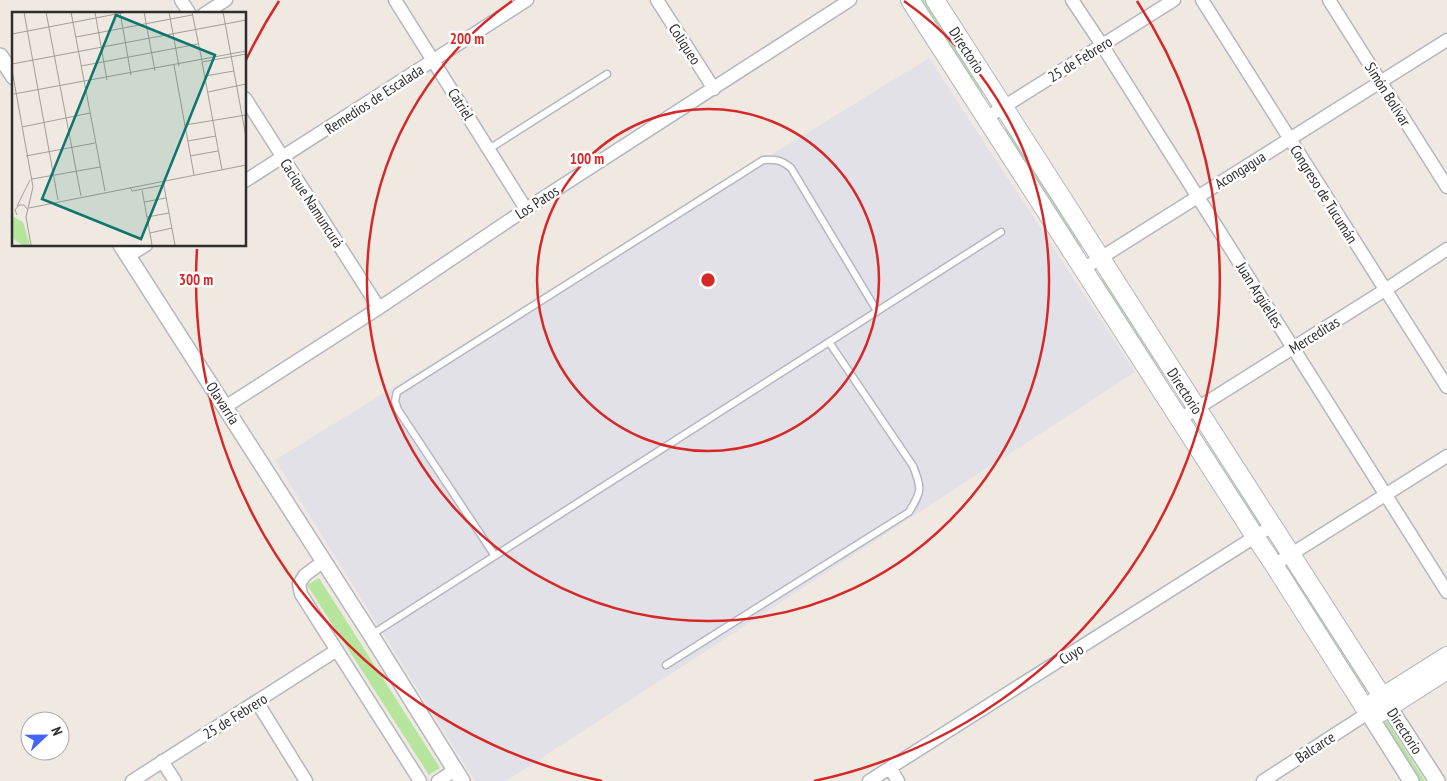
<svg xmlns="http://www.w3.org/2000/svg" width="1447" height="781" font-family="'PT Sans Narrow',sans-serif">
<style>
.industrial{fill:#e3e1e8}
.green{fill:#b6e59e}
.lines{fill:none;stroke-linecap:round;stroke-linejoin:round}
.service-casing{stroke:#b4b7c1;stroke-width:9}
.minor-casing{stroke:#b4b7c1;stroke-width:15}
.tertiary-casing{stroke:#b4b7c1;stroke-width:18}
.secondary-casing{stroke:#b4b7c1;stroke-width:20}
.service{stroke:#fff;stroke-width:6}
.minor{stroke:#fff;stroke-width:12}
.tertiary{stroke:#fff;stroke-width:15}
.secondary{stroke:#fff;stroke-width:18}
.ring{fill:none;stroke:#d62828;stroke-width:2.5}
.labels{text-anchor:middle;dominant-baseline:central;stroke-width:5;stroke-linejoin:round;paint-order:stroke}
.street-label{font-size:15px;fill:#2e2e2e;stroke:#fff}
.inset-road{fill:none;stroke:#a29e99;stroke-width:1}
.view{fill:#0f766e;fill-opacity:0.15;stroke:#0f766e;stroke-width:2.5}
.inset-edge{fill:none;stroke:#2e2e2e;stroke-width:2.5}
.centre{fill:#d62828;stroke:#fff;stroke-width:2.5}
.ring-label{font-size:15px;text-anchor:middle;font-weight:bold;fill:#d62828;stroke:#fff;stroke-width:5;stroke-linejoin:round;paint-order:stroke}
</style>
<rect width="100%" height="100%" fill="#efe9e1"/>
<path class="industrial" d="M929,58L1135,372L506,781H475L275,460Z"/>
<path class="green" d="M919,0H924L983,93L980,95Z
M1006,128L1084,245L1080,247L1003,130Z
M1104,278L1175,394L1171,396L1100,280Z
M1196,427L1262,526L1258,528L1192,429Z
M1292,574L1367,691L1363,694L1288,576Z
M319,578L440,768L429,775L307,585Z
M1387,721L1425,781H1420L1383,723Z"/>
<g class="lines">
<g class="service-casing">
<path id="service" d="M489,149L607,74
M495,556L398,410L395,401L397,392L763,160C775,159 782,160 791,168L877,311
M371,635L1001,232
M666,665L909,512C922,491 922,489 913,466L829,342"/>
</g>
<g class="minor-casing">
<path id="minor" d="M181,0L190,14
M395,0L526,209
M657,0L714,89
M1072,0L1102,45L1447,592
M1202,0L1447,387
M1329,0L1447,187
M204,14L226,0
M245,98L379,308
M986,118L1174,0
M245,181L527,0
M128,256L146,245
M1083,269L1447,40
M225,407L379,308L526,209L850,0
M1180,419L1385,290L1447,249
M324,561L305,575L299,584L301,594L420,781
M1274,565L1447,456
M257,702L306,781
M162,761L175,781
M890,768L898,781
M132,781L337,650
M438,781L455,770
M869,781L1272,526
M1263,781L1368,713"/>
</g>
<g class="tertiary-casing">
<path id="tertiary" d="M0,56L14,77
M121,245L371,635L462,781
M1389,707L1437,781
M1368,713L1411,781"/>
</g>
<g class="secondary-casing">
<path id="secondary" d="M910,0L1256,538L1274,565L1368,713
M935,0L1389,707
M1374,702L1447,656
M1380,713L1447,670"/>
</g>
<use href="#service" class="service"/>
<use href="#minor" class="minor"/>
<use href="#tertiary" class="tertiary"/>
<use href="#secondary" class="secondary"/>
</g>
<g class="ring">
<circle cx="708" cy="280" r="171"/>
<path d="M904 1A341 341 0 1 1 512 1"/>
<path d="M602 781A512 512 0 0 1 197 249M246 60A512 512 0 0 1 279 1M1137 1A512 512 0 0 1 814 781"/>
</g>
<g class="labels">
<g class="street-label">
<text transform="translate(685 44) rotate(57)">Coliqueo</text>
<text transform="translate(967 50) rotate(57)">Directorio</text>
<text transform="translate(1080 59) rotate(-32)">25 de Febrero</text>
<text transform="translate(1388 94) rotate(58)">Simón Bolívar</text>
<text transform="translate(374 99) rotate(-33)">Remedios de Escalada</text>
<text transform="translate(461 104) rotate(58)">Catriel</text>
<text transform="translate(1240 170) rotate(-32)">Acongagua</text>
<text transform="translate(1324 194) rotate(58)">Congreso de Tucumán</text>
<text transform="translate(537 202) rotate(-33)">Los Patos</text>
<text transform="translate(312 203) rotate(57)">Cacique Namuncurá</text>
<text transform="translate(1260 295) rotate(58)">Juan Argüelles</text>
<text transform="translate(1314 335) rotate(-32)">Merceditas</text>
<text transform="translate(1185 391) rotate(57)">Directorio</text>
<text transform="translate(223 403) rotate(57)">Olavarría</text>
<text transform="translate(1071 654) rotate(-32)">Cuyo</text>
<text transform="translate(235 716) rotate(-32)">25 de Febrero</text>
<text transform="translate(1405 731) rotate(57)">Directorio</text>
<text transform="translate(1315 747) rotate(-33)">Balcarce</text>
</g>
</g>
<g transform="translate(12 12)">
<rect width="234" height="234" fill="#efe9e1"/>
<path d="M0,204L11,210L18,233H10L0,226Z" fill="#b6e59e"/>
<path class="inset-road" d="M12,0L46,188M34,0L69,184M59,0L93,179M83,0L95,68M108,0L119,63M132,0L143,59M157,0L167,54M180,0L190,49M211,0L234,125M0,22L115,0M64,25L180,3M191,47L234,39M0,52L234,8M162,53L182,163M69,54L186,32M0,58L21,175L14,205L19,233M193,64L222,59M196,80L234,72M2,82L191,47M173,113L234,103M10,115L78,101M176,129L204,124M14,144L83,131M178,144L206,139M210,158L190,50L234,42M20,167L88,155M151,169L163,233M118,175L120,179L152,173M130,178L140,233M132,190L154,186M5,194L18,168M17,196L234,153M5,203L3,198L7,193H12L16,198M135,205L157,201M138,221L160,216"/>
<path class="view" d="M104,3L203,43L129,227L30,187Z"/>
<rect width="234" height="234" class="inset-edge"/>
</g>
<circle cx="708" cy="280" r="8" class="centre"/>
<g class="ring-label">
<text x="467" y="44">200 m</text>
<text x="587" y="164">100 m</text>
<text x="196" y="285">300 m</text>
</g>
<g transform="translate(45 736) rotate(68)"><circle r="24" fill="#ffffff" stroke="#ababab"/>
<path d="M0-4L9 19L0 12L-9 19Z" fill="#4264fb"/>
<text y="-8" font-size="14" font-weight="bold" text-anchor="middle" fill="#2e2e2e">N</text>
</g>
</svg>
